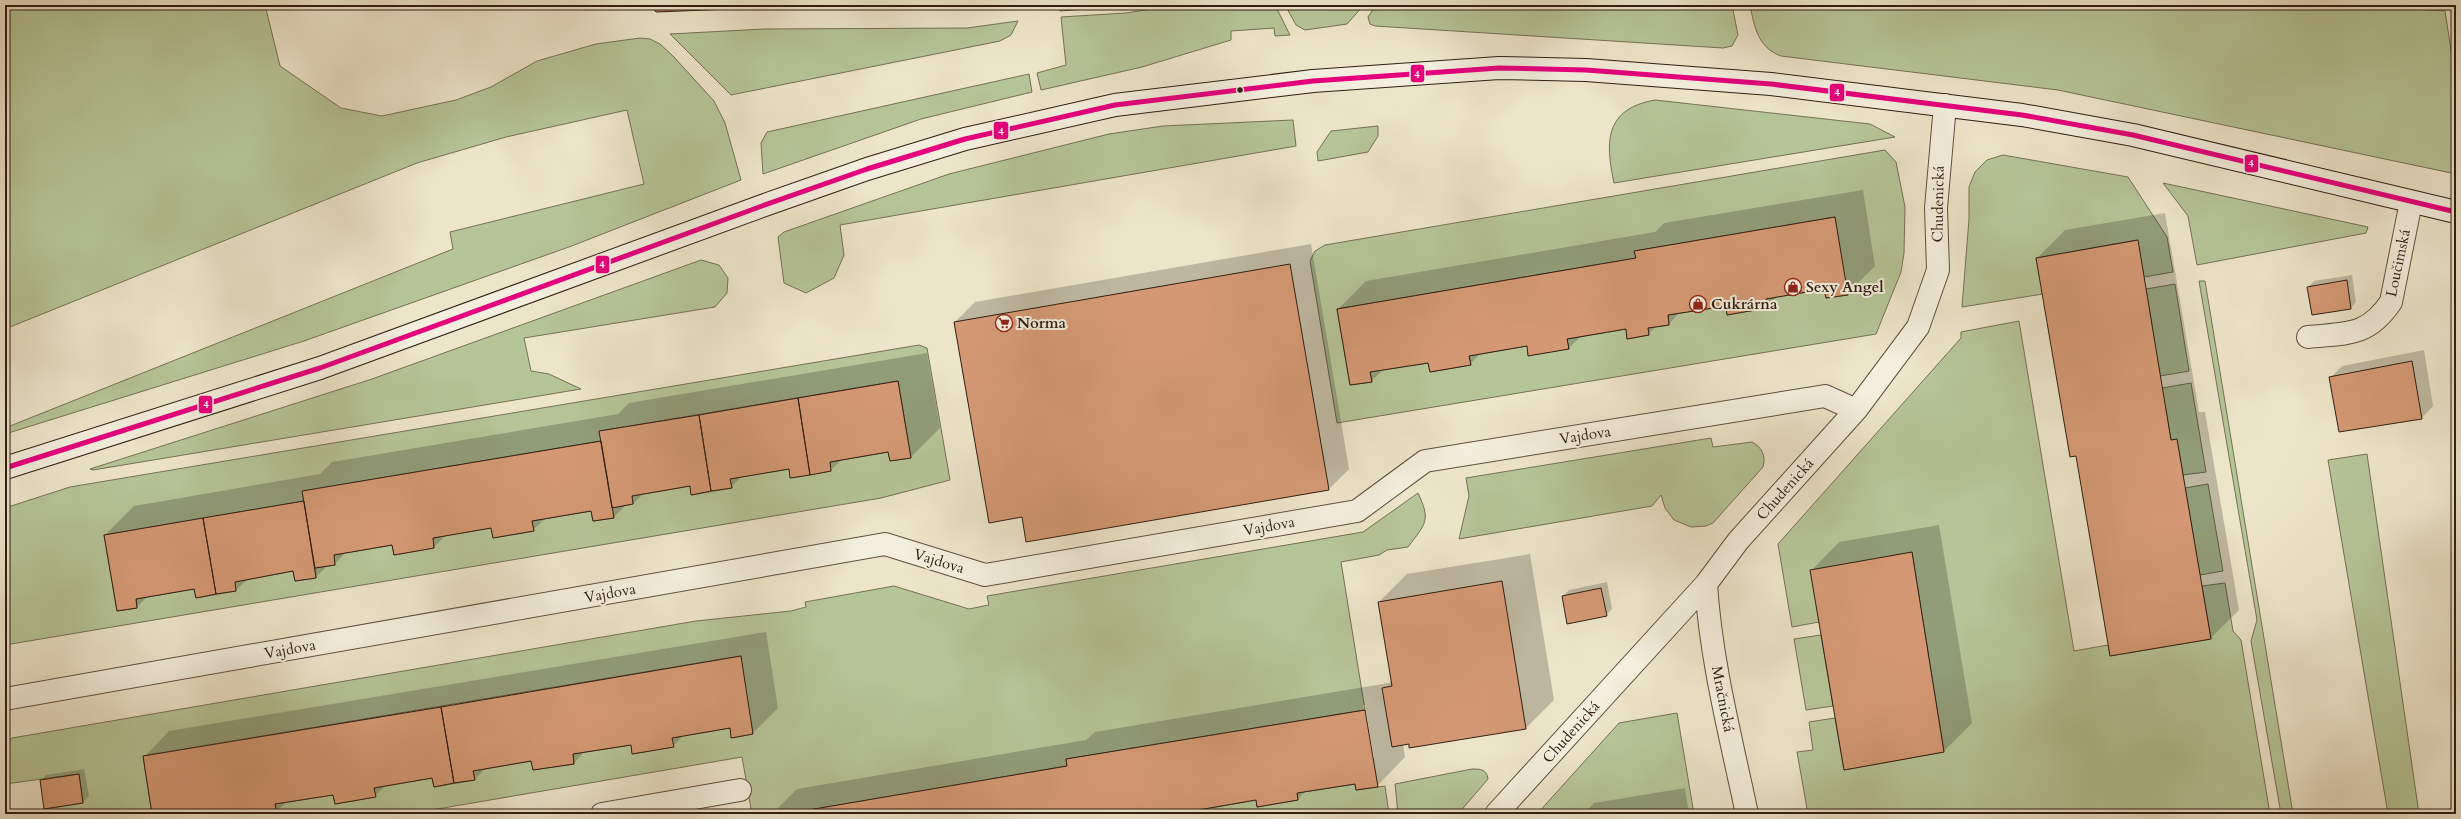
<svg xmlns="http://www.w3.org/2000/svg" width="2461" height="819" font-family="Cardo,serif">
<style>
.green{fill:#b6c598;stroke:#747155;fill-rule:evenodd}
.shadow{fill:#0003;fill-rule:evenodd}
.building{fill:#d49974;stroke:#311d12}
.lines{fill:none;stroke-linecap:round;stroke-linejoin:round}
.street-casing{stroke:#604f40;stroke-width:24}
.secondary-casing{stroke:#311d12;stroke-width:24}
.street{stroke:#f3eedd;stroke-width:22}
.secondary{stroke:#f3eedd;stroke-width:22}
.bus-1-casing{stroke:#f3eedd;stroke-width:8}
.bus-1{stroke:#e5007d;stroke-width:5}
.bus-dot{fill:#311d12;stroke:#f3eedd;stroke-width:1.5}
.labels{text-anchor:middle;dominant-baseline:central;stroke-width:4;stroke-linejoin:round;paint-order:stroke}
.street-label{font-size:15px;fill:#311d12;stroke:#f3eedd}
.poi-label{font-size:15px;font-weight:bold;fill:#311d12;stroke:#f3eedd;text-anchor:start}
.line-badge{stroke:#f3eedd;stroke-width:1.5}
.badge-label{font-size:11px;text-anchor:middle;font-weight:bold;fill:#fff}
</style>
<rect width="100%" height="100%" fill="#ede5ca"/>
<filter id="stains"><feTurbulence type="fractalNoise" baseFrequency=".005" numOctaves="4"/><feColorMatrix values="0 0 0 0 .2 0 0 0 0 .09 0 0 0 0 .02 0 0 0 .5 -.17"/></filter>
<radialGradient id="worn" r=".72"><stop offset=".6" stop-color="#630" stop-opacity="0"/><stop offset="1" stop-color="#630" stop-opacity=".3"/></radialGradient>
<path class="green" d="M5,5H265L280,66L341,108L382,116L456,100L491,87L537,61L596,44L640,38L650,39L660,44L673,56L714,101L725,123L741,180L569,247L304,341L5,434V428L453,249L450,232L644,184L627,110L506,137L417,163L5,329Z
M1060,5H1137L1060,11Z
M1177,5H1275L1290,35L1275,36L1274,28L1231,31V40L1142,67L1041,90L1037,73L1066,65L1061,17L1126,13Z
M1285,5H1364L1347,24L1305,30L1296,25Z
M1376,5H1732L1738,35L1732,46L1723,48L1375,26L1370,24L1368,17Z
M1750,5H2346L2445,11L2456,82V174L2058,90L1781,56C1758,48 1754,26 1750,5Z
M1018,21L1011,35L1000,41L731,95L670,34L764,29L967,28Z
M1029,74L1032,92L921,119L763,174L761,143L767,132Z
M1655,100L1870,124L1895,137L1614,183C1605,141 1605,109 1655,100Z
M1293,120L1296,146L840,225L844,255L834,278L806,293L784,283L778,237L784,232L949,174L1109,134L1163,126Z
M1378,126V136L1368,152L1318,161L1317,152L1331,131Z
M1885,150L1896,162L1905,207L1904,253L1901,272L1876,334L1337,423L1310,261L1315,251L1325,245ZM1835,217L1847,295L1826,298L1824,289L1766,299L1767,308L1727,315L1726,306L1668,315L1669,325L1648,328L1649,335L1627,339L1626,329L1567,339L1569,349L1527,346L1469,356L1471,365L1430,372L1428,363L1370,372L1372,382L1350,385L1337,309L1636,258L1635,251Z
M2003,155L2128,177L2167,237L2173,272L2144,277L2137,240L2036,258L2043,294L1962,307L1969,219V187L1975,172L1987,160Z
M2163,183L2368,227L2366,233L2197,265L2188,216Z
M701,260L719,265L728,278L727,293L715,307L524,338L531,371L549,374L581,389L93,470L90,469L372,379Z
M2199,281H2205L2293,814H2281L2251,641L2257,620Z
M2175,284L2189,371L2160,376L2146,289Z
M2019,321L2074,651L2108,645L2110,656L2211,639L2202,586L2225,583L2233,631L2241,640L2270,814H1808L1797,752L1813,750L1809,722L1835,718L1844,770L1944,752L1912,552L1819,622L1792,627L1778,544L1961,338V332Z
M919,345L927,348L950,480L881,498L5,645V508L70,487ZM898,381L911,458L890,461L888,452L830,462L831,471L791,478L789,469L730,479L732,488L692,495L690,486L632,496L633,504L612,508L614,518L593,521L591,511L532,521L534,531L493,538L491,528L433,538L434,548L394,555L392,545L334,555L335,565L315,568L316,578L295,581L293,571L235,582L236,591L196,598L194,589L136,599L137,608L117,611L104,535L304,501L303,491L601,441L600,431Z
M2191,383L2206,472L2183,475L2177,440H2171L2162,388Z
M1711,438L1713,447L1752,442C1762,447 1766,456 1763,467L1713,523L1706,526L1691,527L1674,520L1665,508L1661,495L1652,506L1459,539L1469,496L1466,478Z
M2367,454L2419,814H2388L2328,460Z
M2208,484L2223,571L2200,575L2185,488Z
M1418,493C1431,521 1426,523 1408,547L1387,550L1379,555L1341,562L1365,710L1066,759L1067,766L786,814H752L742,757L408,814H272L277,813L275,804L333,795L335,804L375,797L374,788L432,778L434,787L475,780L473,771L531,761L533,770L574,764L573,754L631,745L633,754L673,747L672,738L730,728L732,738L753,734L740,656L143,756L152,814H13L83,803L79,774L5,784V746L12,738L696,621L791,611L806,607L805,602L894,586L969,609L989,605L987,596L1363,532Z
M1821,635L1833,706L1806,710L1794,639Z
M1677,713L1694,814H1537L1619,723Z
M1472,769C1480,769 1487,769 1488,779L1458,814H1398L1395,784Z
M1355,784L1356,790L1385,786L1389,814H1199V810L1256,800L1257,807L1298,800L1297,793Z"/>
<path class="shadow" d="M1863,190L1875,266L1847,294L1825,288L1778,296L1767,307L1728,314L1726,305L1680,312L1669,324L1657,326L1648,334L1627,328L1581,336L1569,348L1528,345L1482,352L1470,364L1429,361L1384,369L1371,381L1338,309L1366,281L1655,232L1664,223Z
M2165,213L2199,412H2205L2239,610L2211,638L2077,455L2037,258L2065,230Z
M1311,244L1349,469L1329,489L1023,516L955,322L975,302Z
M2352,275L2356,302L2351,308L2308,287L2314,281Z
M2424,350L2433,406L2422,418L2330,378L2342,366Z
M927,353L940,428L911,457L889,451L842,459L831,470L790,468L742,476L731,487L691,485L644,493L633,504L626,505L614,517L592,510L546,518L533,530L492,527L446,535L434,547L393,544L347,551L335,564L328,565L316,577L294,570L248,579L236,590L195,588L148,596L137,607L105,535L134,506L320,474L332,462L618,414L629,403Z
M1939,525L1972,723L1944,751L1811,571L1839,542Z
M1530,554L1554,700L1526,728L1403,744L1405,757L1377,786L1356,783L1306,791L1298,799H1257L1207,808L1200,814H772L797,789L1086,740L1095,732L1389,683L1392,680L1379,602L1407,574ZM1363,705H1365L1374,758H1372Z
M1607,582L1612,609L1606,615L1563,596L1569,590Z
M766,632L778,708L753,733L732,736L731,727L684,735L673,746L632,744L585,751L574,763L532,760L486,768L475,779L433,777L386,785L375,796L334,794L288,801L276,812L266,814H236L235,810L209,814H153L144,757L169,731Z
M84,769L89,796L83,802L45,808L41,781L46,775Z
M1685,788L1689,814H1583L1594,803Z"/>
<path class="building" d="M650,5H779V7L656,12Z
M1835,217L1848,295L1826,298L1824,289L1766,299L1767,308L1727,315L1726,306L1668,315L1669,325L1648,328L1649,335L1627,339L1626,329L1567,339L1569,349L1528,356L1527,346L1469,356L1471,365L1430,372L1428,363L1370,372L1372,382L1350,385L1337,309L1636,258L1634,251Z
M2138,240L2171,440L2177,439L2211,639L2110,656L2076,456L2070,457L2036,258Z
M1290,264L1329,490L1026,542L1022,517L989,523L954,322Z
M2347,280L2351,309L2312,315L2307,287Z
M2412,361L2422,419L2339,432L2329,377Z
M898,381L911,458L890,461L888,452L830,462L831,471L810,475L798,398Z
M798,398L810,475L790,478L789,469L730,479L732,488L711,491L699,415Z
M699,415L711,491L691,495L690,486L632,496L633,504L612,508L599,431Z
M601,441L614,518L593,521L591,511L532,521L534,531L493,538L491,528L433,538L434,548L394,555L392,545L334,555L335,565L315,568L302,491Z
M304,501L316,578L295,581L293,571L235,582L236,591L216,594L203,518Z
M203,518L216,594L196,598L194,589L136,599L137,608L117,611L104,535Z
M1912,552L1944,752L1844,770L1810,570Z
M1502,581L1526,729L1409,748V744L1392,747L1382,688L1392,686L1378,602Z
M1601,588L1607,616L1567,624L1562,596Z
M741,656L753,734L731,738L730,728L672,738L674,747L632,754L631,745L573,754L574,764L533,770L531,761L473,771L475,780L454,783L441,707Z
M441,707L454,783L434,787L432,778L374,788L376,797L335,804L333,795L275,804L277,813L272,814H234V811L215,814H152L143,756Z
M1365,710L1378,787L1356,790L1355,784L1297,793L1298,800L1257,807L1256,800L1198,810L1199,814H785L1067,766L1066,759Z
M79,774L83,803L44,809L40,780Z"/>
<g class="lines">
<g class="street-casing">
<path id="street" d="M2308,337C2347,333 2367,337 2391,302L2411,202
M1706,584C1711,662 1731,738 1747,814
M5,699L885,544L985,575L1357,511L1425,461L1825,396L1856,410
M602,814L740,790
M1496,814L1706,584L1738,541L1856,410L1918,327L1938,270L1936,208L1945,105"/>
</g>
<g class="secondary-casing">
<path id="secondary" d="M5,468L320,368L762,206L867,169L965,139L1115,105L1313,81L1499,68L1586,70L1771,84L2022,115L2133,135L2456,212"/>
</g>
<use href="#street" class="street"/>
<use href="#secondary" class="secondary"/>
<g class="bus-1-casing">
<path id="bus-1" d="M5,468L320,368L762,206L867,169L965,139L1115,105L1313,81L1499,68L1586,70L1771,84L2022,115L2133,135L2456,212"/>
</g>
<use href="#bus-1" class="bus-1"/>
</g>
<defs>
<g id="shop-ring" transform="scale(0.9)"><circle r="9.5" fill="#f3eedd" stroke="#8f2418" stroke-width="1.5"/><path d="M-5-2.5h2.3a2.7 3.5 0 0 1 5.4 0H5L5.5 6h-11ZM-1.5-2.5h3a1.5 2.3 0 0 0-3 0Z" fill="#8f2418"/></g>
<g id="supermarket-ring" transform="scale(0.9)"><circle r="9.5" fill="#f3eedd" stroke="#8f2418" stroke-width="1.5"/><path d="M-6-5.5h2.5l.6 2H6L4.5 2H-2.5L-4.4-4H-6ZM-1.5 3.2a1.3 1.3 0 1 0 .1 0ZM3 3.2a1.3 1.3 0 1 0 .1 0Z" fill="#8f2418"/></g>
</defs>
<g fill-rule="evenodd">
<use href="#shop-ring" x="1793" y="287"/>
<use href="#shop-ring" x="1698" y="304"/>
<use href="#supermarket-ring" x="1004" y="323"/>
</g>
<circle class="bus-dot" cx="1240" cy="90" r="3.5"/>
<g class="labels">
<g class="street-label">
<text transform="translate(1938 204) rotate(-89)">Chudenická</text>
<text transform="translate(2398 263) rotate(-78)">Loučimská</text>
<text transform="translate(1585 435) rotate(-9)">Vajdova</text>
<text transform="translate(1785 489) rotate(-48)">Chudenická</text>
<text transform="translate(1269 526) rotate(-10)">Vajdova</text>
<text transform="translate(939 561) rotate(17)">Vajdova</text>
<text transform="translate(610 593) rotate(-10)">Vajdova</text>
<text transform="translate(290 649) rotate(-10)">Vajdova</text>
<text transform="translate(1723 699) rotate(79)">Mračnická</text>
<text transform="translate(1571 732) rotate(-48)">Chudenická</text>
</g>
<g class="poi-label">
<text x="1806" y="287">Sexy Angel</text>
<text x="1711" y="304">Cukrárna</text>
<text x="1017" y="323">Norma</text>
</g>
</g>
<g class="line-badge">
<rect x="1410" y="64" width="15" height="19" rx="4" fill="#e5007d"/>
<rect x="1829" y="83" width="16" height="19" rx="4" fill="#e5007d"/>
<rect x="993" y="121" width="16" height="19" rx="4" fill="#e5007d"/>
<rect x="2244" y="154" width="15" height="19" rx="4" fill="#e5007d"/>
<rect x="595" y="255" width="15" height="19" rx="4" fill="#e5007d"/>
<rect x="198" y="395" width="15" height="19" rx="4" fill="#e5007d"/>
</g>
<g class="badge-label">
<text x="1417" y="78">4</text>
<text x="1837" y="96">4</text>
<text x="1001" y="135">4</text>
<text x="2251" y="167">4</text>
<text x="602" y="268">4</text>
<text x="206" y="408">4</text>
</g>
<rect width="2461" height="819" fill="none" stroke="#ede5ca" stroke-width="20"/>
<rect x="6" y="6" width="2449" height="807" fill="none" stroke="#311d12" stroke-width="2"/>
<rect x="10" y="10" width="2441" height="799" fill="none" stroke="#311d12"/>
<rect width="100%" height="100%" filter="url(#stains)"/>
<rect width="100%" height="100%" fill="url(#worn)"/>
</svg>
